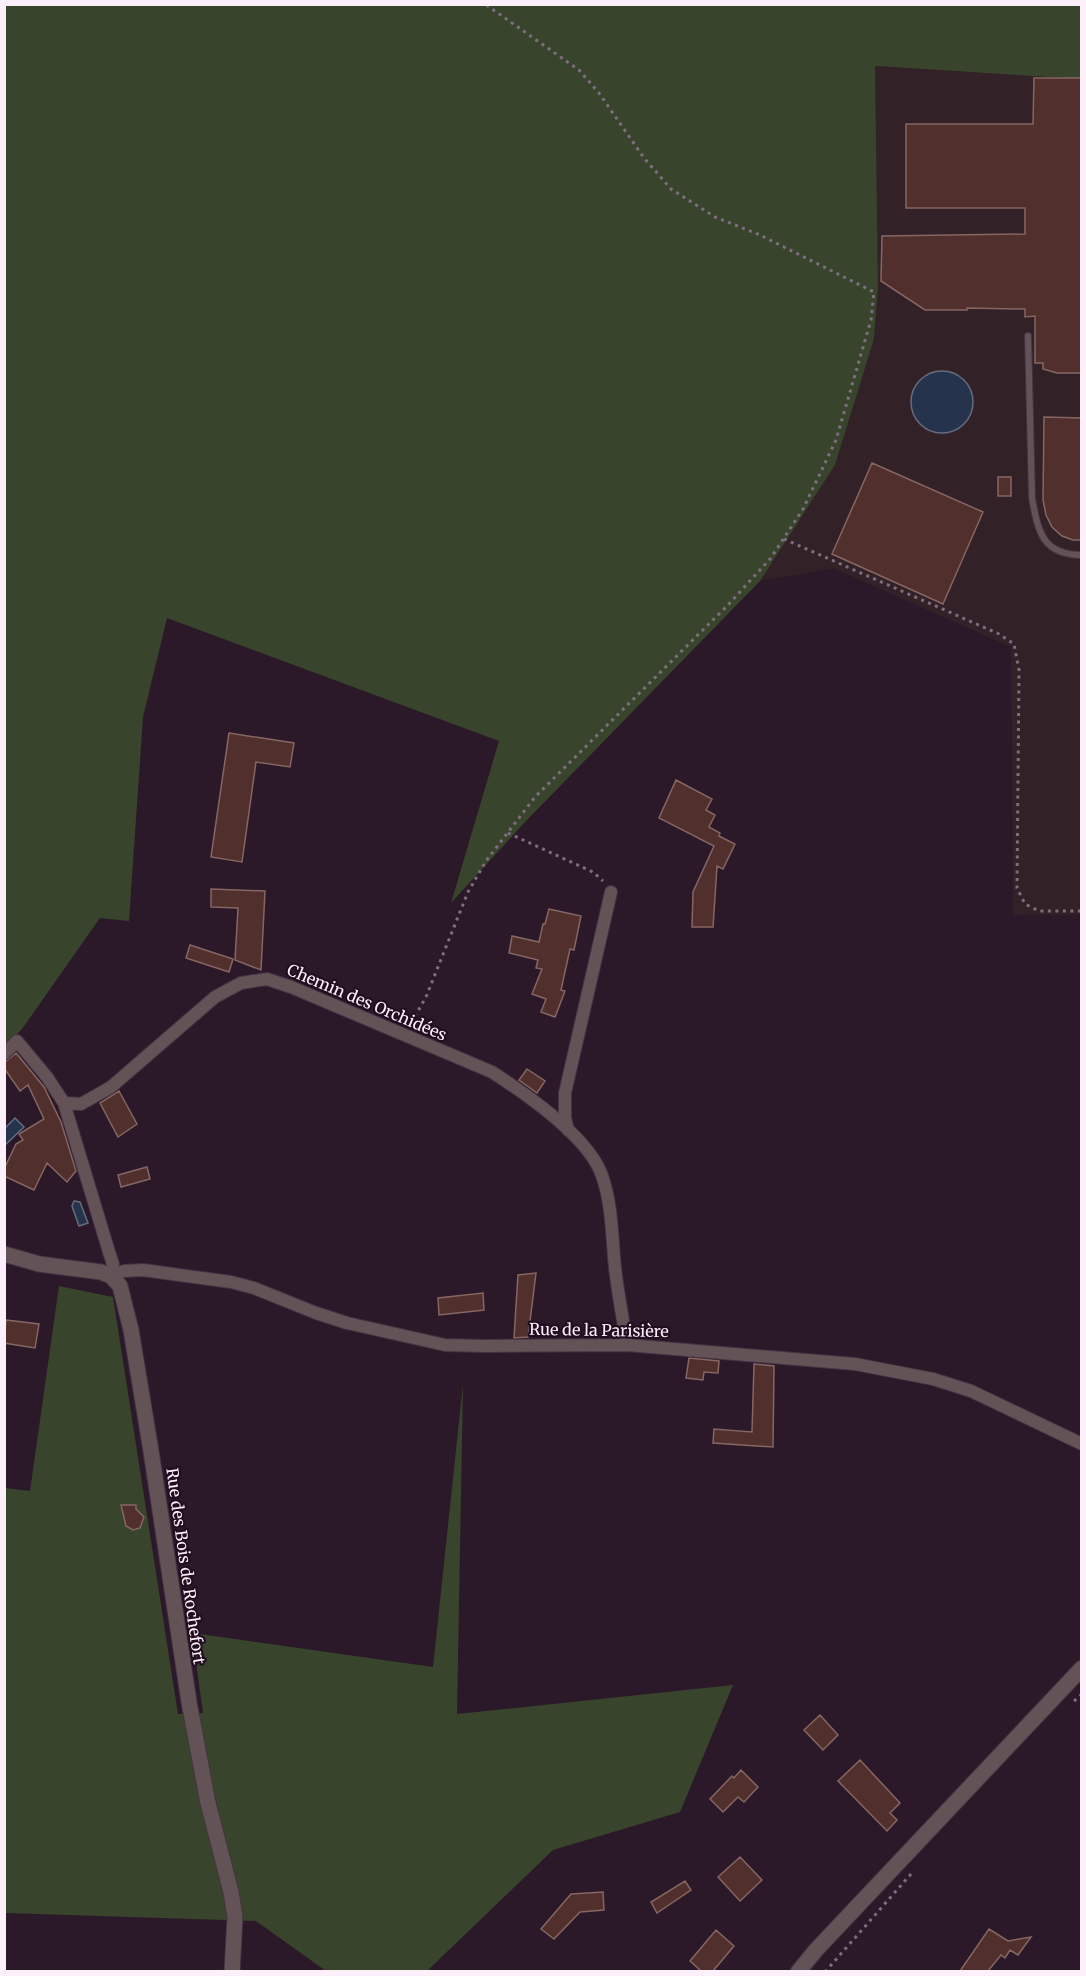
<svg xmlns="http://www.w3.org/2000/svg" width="1086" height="1976" font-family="Merriweather,serif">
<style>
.industrial{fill:#332128}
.green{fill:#39442c}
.water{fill:#25344c;stroke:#666c80;stroke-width:1.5}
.building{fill:#502f2d;stroke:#866663;stroke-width:1.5}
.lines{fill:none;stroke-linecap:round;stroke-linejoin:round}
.service-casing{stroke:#443343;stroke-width:8}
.minor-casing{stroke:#443343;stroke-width:14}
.tertiary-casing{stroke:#443343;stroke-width:17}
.path{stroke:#7f6f7e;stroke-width:3;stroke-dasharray:3 4.5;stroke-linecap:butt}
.service{stroke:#635357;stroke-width:6}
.minor{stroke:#635357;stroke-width:12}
.tertiary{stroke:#635357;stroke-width:15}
.labels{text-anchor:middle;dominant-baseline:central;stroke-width:4.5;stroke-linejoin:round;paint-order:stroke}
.street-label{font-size:16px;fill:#fdf0fb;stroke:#210f20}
</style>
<rect width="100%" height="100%" fill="#2b192a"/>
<path class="industrial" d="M875,66L1081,79V914L1013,915L1011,647L833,568L760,581L835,465L874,339L878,286Z"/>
<path class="green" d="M5,5H1081V79L875,66L878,286L874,339L835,465L760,581L526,821L451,903L499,741L167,618L143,717L129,921L100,918L22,1029L5,1046Z
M59,1286L113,1297L178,1714L203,1713L192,1633L433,1667L463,1384L457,1714L733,1685L680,1812L553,1850L427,1971H326L256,1921L5,1913V1488L30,1491Z"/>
<path class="water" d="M911 402a31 31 0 1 1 62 0a31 31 0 1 1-62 0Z
M15,1118L24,1127L5,1145V1128Z
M74,1201L80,1202L88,1223L79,1226L72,1206Z"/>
<path class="building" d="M1034,78H1082V373H1057L1043,369V363H1035V316L1025,317V309L967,308V310H925L881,281L882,236L1025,234V208H906V124H1033Z
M1044,417L1082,418V540H1073L1062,536L1052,527L1046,515L1043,500Z
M872,463L983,512L943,604L832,554Z
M998,477H1011V496H998Z
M229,733L294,743L290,767L256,762L242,862L211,857Z
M676,780L712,799L706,810L715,815L709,827L720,833L719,836L735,844L723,869L717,866L713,927H692L693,892L714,846L659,818Z
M211,889L265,891L261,970L235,960L238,908L211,907Z
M549,909L581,916L574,950L570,949L561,990L565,991L555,1017L541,1012L546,999L532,994L542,969L536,968L538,960L509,953L512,936L539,942L543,924H545Z
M190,945L233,959L229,972L186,958Z
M16,1053L44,1087L61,1122L76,1171L67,1182L47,1163L34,1190L4,1176V1169L16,1144L23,1140L19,1134L44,1119L28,1085L20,1091L4,1068V1063Z
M527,1069L545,1081L537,1093L519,1080Z
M119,1091L137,1124L118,1137L100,1103Z
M147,1167L150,1179L121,1187L118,1175Z
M536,1273L528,1337L514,1338L518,1275Z
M483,1293L484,1310L439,1315L438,1298Z
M6,1320L39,1324L35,1348L4,1343Z
M689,1358L719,1361L718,1373L704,1372L703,1380L686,1378Z
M754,1364L774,1366L773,1447L713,1443L714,1429L752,1432Z
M121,1505H136V1509L144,1517L140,1528L133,1530L126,1526Z
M820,1715L838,1735L823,1750L804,1730Z
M860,1760L900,1803L890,1813L897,1820L887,1831L838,1781Z
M741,1770L758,1787L744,1802L738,1797L723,1812L710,1799L732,1776L734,1778Z
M740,1857L762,1880L740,1901L718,1877Z
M685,1881L691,1890L657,1913L651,1902Z
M603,1892L604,1910L580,1912L554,1939L541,1929L571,1894Z
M989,1929L1008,1941L1031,1937L1018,1955L1010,1950L1005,1958L1001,1955L988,1971H960Z
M716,1930L734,1946L713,1971H701L690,1961Z"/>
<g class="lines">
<g class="service-casing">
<path id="service" d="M1028,336L1032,498C1038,531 1042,555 1082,555"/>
</g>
<g class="minor-casing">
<path id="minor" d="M4,1054L17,1041L47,1077L64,1103L109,1252L113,1264L111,1276L124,1271L143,1270L231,1282L254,1288L316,1313L347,1323L445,1345L484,1346L627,1345L855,1364L933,1379L971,1391L1082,1444
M64,1103L81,1104L111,1087L215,997L241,983L267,979L291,987L492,1072C526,1094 586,1135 601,1173C612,1201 612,1238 615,1268C618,1294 623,1319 627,1345
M568,1130L565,1118V1093L611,892"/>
</g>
<g class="tertiary-casing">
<path id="tertiary" d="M4,1254L39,1264L101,1272L111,1276L120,1286L131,1330L151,1451L189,1702L208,1803L231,1892L235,1917L232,1972
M798,1972L816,1950L1082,1668"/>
</g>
<path class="path" d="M784,539L999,634L1014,644L1019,670L1017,888L1025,904L1039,911H1082
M508,833L593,872L603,881
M411,1023L426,997L468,892L486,861L535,797L727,606L770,559L803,509L836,440L871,320L874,292L760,235L715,217L671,189L644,158L599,93L579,70L485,4
M1074,1701L1082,1694
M825,1972L911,1874"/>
<use href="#service" class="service"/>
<use href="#minor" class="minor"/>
<use href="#tertiary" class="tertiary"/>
</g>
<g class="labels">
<g class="street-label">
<text transform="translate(367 1002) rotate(23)">Chemin des Orchidées</text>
<text transform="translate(599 1330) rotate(1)">Rue de la Parisière</text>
<text transform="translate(186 1566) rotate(82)">Rue des Bois de Rochefort</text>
</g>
</g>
<rect width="1086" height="1976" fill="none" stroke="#fdf0fb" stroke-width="12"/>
</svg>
